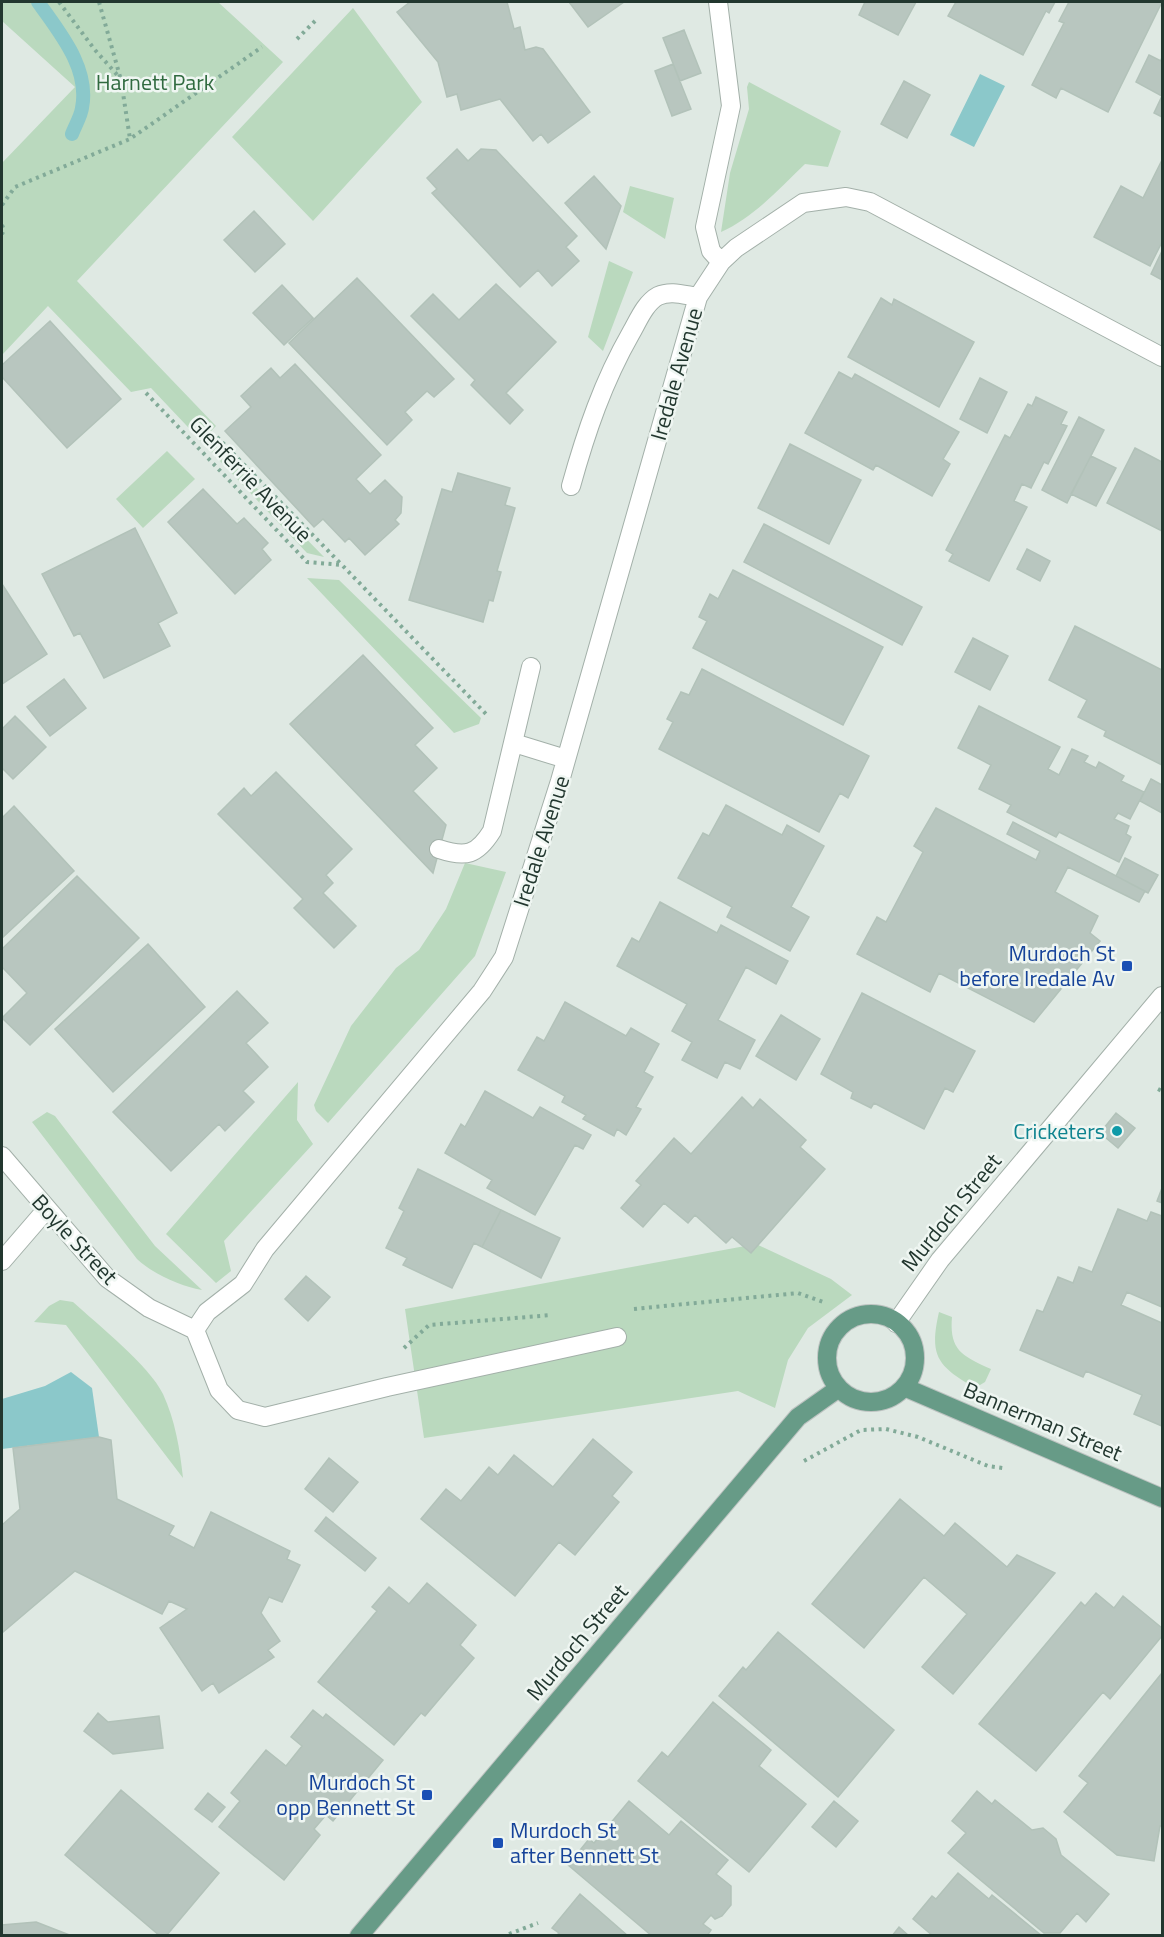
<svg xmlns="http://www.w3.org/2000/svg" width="1164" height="1937" font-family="'Titillium Web',sans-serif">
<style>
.green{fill:#bad9be}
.water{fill:#8bc8ca}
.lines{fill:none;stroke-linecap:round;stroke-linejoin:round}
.stream{stroke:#8bc8ca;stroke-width:14}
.building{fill:#b8c6bf;stroke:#b2c2b9;stroke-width:1.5}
.minor-casing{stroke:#a3b0a9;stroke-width:20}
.major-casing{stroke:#bdc3c1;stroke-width:20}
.path{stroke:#82aa98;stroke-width:4;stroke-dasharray:3 4.5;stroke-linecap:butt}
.minor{stroke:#fff;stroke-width:18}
.major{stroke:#679b87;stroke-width:18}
.transit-dot{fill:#1a4fb4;stroke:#eff6f2;stroke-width:2}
.culture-dot{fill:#0f9aa8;stroke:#eff6f2;stroke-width:2}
.labels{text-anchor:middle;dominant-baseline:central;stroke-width:5;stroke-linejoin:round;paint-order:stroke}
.park-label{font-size:22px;fill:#306a3f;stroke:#eff6f2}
.street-label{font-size:22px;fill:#22372f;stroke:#eff6f2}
.transit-label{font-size:22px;fill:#164399;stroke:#eff6f2;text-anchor:end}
.culture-label{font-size:22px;fill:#0d838f;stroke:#eff6f2;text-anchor:end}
</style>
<rect width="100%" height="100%" fill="#dfe9e3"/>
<path class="green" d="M2,2H218L283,62L77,281L216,426L206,436L324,557L307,553L151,388L131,392L48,306L2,355V163L75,87L2,21Z
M353,8L422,102L313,221L232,137Z
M749,82L841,131L828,167L805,164C779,189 754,217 721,232L730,173L749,109L747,87Z
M630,186L674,198L665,239L623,212Z
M609,261L633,272L603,351L588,337Z
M167,451L195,479L143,528L116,499Z
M307,578L339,580L481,718L479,724L454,733Z
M465,863L506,872L475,956L328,1123L316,1111L314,1105L351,1026L396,968L419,950L446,909Z
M298,1082L297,1120L313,1144L224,1241L231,1271L216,1283L166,1234Z
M47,1112L55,1116L155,1246L202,1290C180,1286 153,1274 137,1259L32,1122Z
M756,1244L831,1279L852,1295L808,1328L788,1360L775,1408L738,1391L424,1438L405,1309Z
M60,1300L73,1302C97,1324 149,1365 163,1394C175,1420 180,1449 183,1478L66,1325L34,1322L49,1306Z
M939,1312L952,1317C949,1351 963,1356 991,1369L985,1382L975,1388C937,1366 929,1356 939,1312Z"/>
<path class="water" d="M980,74L1005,86L974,147L950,135Z
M71,1372L92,1388L99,1437L2,1449V1399L45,1386Z"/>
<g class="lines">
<path class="stream" d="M38,2C59,32 90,68 82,108C81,116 75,126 72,134"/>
</g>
<path class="building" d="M410,2H507L514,29L520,27L525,50L536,47L543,49L590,112L548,143L541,134L533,141L500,99L461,110L457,94L447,97L438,62L397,12Z
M569,2H624L588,27Z
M865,2H916L898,35L859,15Z
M956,2H1055L1049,13L1046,11L1023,55L948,16Z
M1069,2H1162L1108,112L1061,88L1056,98L1032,85L1064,23L1059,21Z
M684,30L701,73L680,81L663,38Z
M1149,55L1161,61L1162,57V117L1154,113L1162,96L1136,82Z
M673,64L691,109L672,116L655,71Z
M904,81L930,95L907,138L881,124Z
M457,149L468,161L481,149L496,150L577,236L566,247L579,261L552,286L538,270L520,287L432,193L437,189L427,178Z
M1162,160V242L1150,266L1094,237L1121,186L1143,198Z
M594,176L621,206L606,249L565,203Z
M254,211L285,244L255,272L224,240Z
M1162,251V280L1151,274Z
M357,278L454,379L434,397L427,391L405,412L412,420L387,445L289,343Z
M496,284L556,342L506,393L523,410L510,424L471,385L475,380L411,316L433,294L459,320Z
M282,285L313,318L284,345L253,313Z
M881,298L892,305L894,299L974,342L939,407L848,357Z
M50,321L121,399L67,448L2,377V365Z
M295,364L381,455L356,479L370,494L385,480L402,497L401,513L395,520L399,524L365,555L349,538L345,542L323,519L314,527L225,431L251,407L241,396L271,368L280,378Z
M839,372L852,379L855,374L959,432L943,459L950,464L932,496L876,465L873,470L805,433Z
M980,378L1007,392L987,433L960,419Z
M1036,397L1067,412L1061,424L1067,426L1048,464L1044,462L1031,488L1022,484L1014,501L1027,507L989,581L949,561L953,554L946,550L1005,435L1010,438L1028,404L1032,406Z
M1079,417L1104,430L1067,503L1042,490Z
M790,444L861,480L829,544L758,508Z
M1135,448L1162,462V531L1107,503Z
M1091,456L1116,468L1096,506L1071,494Z
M458,473L510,488L505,505L515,508L497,571L501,572L493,601L489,600L483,622L409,600L442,489L452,492Z
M203,489L237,524L244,518L268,543L262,549L271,560L235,594L168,522Z
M764,524L922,607L902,645L744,562Z
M135,528L177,613L158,623L170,646L104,678L80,633L74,636L42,574Z
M1027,549L1050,561L1040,581L1017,569Z
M733,570L883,647L843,725L693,648L707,621L699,617L710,594L718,599Z
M2,584L47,654L2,684Z
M1075,626L1162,670V765L1104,736L1106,731L1078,717L1087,700L1049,680Z
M973,638L1008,656L990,690L955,672Z
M363,655L433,728L415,745L437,768L413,791L446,825L433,873L290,724Z
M702,669L869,756L848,798L840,793L819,832L659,749L673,722L667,719L681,692L689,695Z
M64,679L86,708L50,736L27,707Z
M979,706L1060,747L1048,769L1059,775L1072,749L1088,756L1084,762L1096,768L1099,762L1124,776L1121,781L1144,792L1130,819L1118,813L1114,819L1129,826L1126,834L1131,837L1119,862L1059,832L1056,837L1007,812L1011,805L979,789L991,765L958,748Z
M15,716L46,747L13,779L2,768V729Z
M276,772L352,849L326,875L333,883L323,893L356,926L334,948L294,908L303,899L218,814L244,788L251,796Z
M1151,779L1162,785V813L1140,801Z
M726,805L782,835L787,825L824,846L791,907L809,917L790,951L727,917L732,907L678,878L703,833L709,836Z
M14,806L74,871L2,938V818Z
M936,808L1036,860L1040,851L1007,834L1013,822L1145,891L1139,902L1068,867L1055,892L1098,916L1090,933L1100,941L1034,1022L939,973L930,992L857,954L877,917L886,922L923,852L914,846Z
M1125,858L1158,875L1148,893L1116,876Z
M77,876L139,938L30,1045L2,1018L27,993L2,967V949Z
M660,902L717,933L721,925L788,961L776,984L746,967L718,1020L755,1040L740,1069L725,1062L717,1078L682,1060L692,1042L672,1031L687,1004L617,966L632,938L639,942Z
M148,944L205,1007L113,1092L55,1029Z
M237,991L268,1023L246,1043L268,1067L243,1091L254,1102L225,1131L219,1124L171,1171L113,1112Z
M862,993L975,1051L953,1092L945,1088L924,1129L874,1103L871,1108L851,1098L853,1092L821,1074Z
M565,1002L626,1036L631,1028L659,1044L644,1072L653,1077L636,1107L641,1109L626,1135L617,1129L614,1136L583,1119L586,1115L562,1102L565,1096L518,1070L537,1037L544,1041Z
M781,1015L820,1039L796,1080L756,1056Z
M485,1091L533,1118L540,1107L591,1135L583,1149L575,1145L535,1215L487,1188L492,1180L445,1153L461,1124L465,1127Z
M742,1097L753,1108L760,1099L806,1140L800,1147L825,1169L751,1253L732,1237L726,1243L695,1215L688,1223L664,1203L643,1227L621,1208L641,1185L636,1181L674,1138L691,1154Z
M1116,1113L1135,1128L1118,1148L1100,1133Z
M418,1169L501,1210L482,1247L474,1243L452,1288L403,1265L407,1258L386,1248L404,1211L399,1208Z
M1162,1188V1203L1157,1201Z
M1118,1209L1147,1221L1151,1212L1162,1216V1307L1127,1292L1121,1305L1162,1323V1426L1134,1414L1142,1395L1086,1371L1083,1377L1020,1350L1037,1310L1043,1312L1058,1277L1073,1283L1079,1267L1092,1272Z
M501,1210L560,1238L541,1278L482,1247Z
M306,1276L330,1297L308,1321L285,1299Z
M99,1437L111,1440L117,1499L174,1526L169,1535L194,1548L211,1512L290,1551L287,1559L300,1565L282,1602L269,1597L261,1613L280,1641L268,1650L274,1657L219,1693L213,1683L202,1691L160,1628L187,1609L169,1601L162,1614L75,1571L2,1633V1525L20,1509L13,1448Z
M593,1439L632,1472L612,1496L619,1502L575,1555L559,1542L515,1596L421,1519L446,1489L461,1501L489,1467L498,1475L514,1455L553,1487Z
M329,1458L358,1482L333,1512L305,1489Z
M900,1499L944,1536L955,1523L1007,1567L1017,1555L1055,1573L953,1694L922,1667L967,1614L924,1577L864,1648L812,1604Z
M326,1517L376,1558L365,1571L315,1531Z
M427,1583L476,1625L460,1645L474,1658L425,1716L421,1713L394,1745L318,1682L377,1611L372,1607L389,1587L409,1604Z
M1096,1593L1114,1608L1123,1596L1162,1628V1636L1110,1699L1103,1692L1036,1771L979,1724L1081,1602L1085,1606Z
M778,1632L894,1730L838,1797L719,1696L743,1667L746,1670Z
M1162,1673V1826H1160L1154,1861L1117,1855L1064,1812L1088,1783L1079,1776Z
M713,1702L771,1750L759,1766L806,1804L749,1872L638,1781L662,1752L668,1757Z
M313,1710L323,1718L326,1714L383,1760L333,1821L326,1815L314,1829L320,1835L284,1880L219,1827L240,1801L231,1793L266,1750L286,1766L302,1746L291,1737Z
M98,1713L108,1722L159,1716L163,1748L113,1754L84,1731Z
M121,1790L219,1873L166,1936H160L65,1855Z
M977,1791L992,1804L995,1800L1032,1830L1043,1828L1056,1839L1061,1855L1109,1894L1086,1922L1077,1913L1060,1933H1044L948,1853L966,1833L952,1821Z
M208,1793L225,1807L212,1822L195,1809Z
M629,1801L669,1835L681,1821L728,1860L716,1874L731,1886V1905L722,1916L715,1919L711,1915L703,1924L711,1930L707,1936H652L568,1865L589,1839L594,1843Z
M834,1801L858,1821L836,1847L812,1827Z
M958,1873L989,1899L992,1895L1042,1936H933L913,1919L932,1896L936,1899Z
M580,1894L628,1936H556L559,1933L552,1928Z
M36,1922L72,1936H2V1925Z
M899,1927L909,1936H892Z"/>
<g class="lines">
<g class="minor-casing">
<path id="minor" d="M718,2L731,106L705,227L711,251L721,262
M571,486C586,432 603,382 631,333C638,321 645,303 658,296C671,290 684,295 698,297
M514,743L566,759
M439,849C466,858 477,855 492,831L531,667
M2,1156L107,1278L149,1308L195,1330L219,1390L238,1410L265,1417L387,1387L617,1337
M2,1261L46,1210
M896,1323L940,1260L1162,996
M195,1330L207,1312L243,1284L265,1249L482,991L504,957L560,781L698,297L721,262L736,248L803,203L846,197L870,202L1162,357"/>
</g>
<g class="major-casing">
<path id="major" d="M827 1358a44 44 0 1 1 88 0a44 44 0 1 1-88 0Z
M904,1387L1162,1498
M359,1936L798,1417L839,1388"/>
</g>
<path class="path" d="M59,2L95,50L120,78
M99,2L121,80L130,139
M297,39L318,18
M2,205L15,187L130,139L262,47
M2,225L4,230L2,234
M146,393L307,562L342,565L486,714
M217,437L342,565
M1158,1089L1162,1091
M634,1309L798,1293L826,1303
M404,1348L429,1325L552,1315
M804,1461L861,1430L886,1429L918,1437L988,1466L1003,1468
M509,1934L538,1923"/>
<use href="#minor" class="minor"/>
<use href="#major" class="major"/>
</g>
<g class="transit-dot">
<rect x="1121" y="960" width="12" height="12" rx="3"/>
<rect x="421" y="1789" width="12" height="12" rx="3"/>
<rect x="492" y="1837" width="12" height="12" rx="3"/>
</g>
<circle class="culture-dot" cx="1117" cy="1131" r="6"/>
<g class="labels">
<g class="park-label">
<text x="155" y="82">Harnett Park</text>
</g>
<g class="street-label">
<text transform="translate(676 374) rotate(-74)">Iredale Avenue</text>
<text transform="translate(251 479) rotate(46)">Glenferrie Avenue</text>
<text transform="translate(541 841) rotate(-72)">Iredale Avenue</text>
<text transform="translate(951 1212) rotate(-51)">Murdoch Street</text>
<text transform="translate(75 1239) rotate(47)">Boyle Street</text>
<text transform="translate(1043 1421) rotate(23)">Bannerman Street</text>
<text transform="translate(577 1642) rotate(-50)">Murdoch Street</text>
</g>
<g class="transit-label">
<text x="1115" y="953">Murdoch St<tspan x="1115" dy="25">before Iredale Av</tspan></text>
<text x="415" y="1782">Murdoch St<tspan x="415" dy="25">opp Bennett St</tspan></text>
<text x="510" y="1830" text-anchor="start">Murdoch St<tspan x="510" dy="25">after Bennett St</tspan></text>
</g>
<g class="culture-label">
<text x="1105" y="1131">Cricketers</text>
</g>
</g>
<rect width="1164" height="1937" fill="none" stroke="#22372f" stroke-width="6"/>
</svg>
